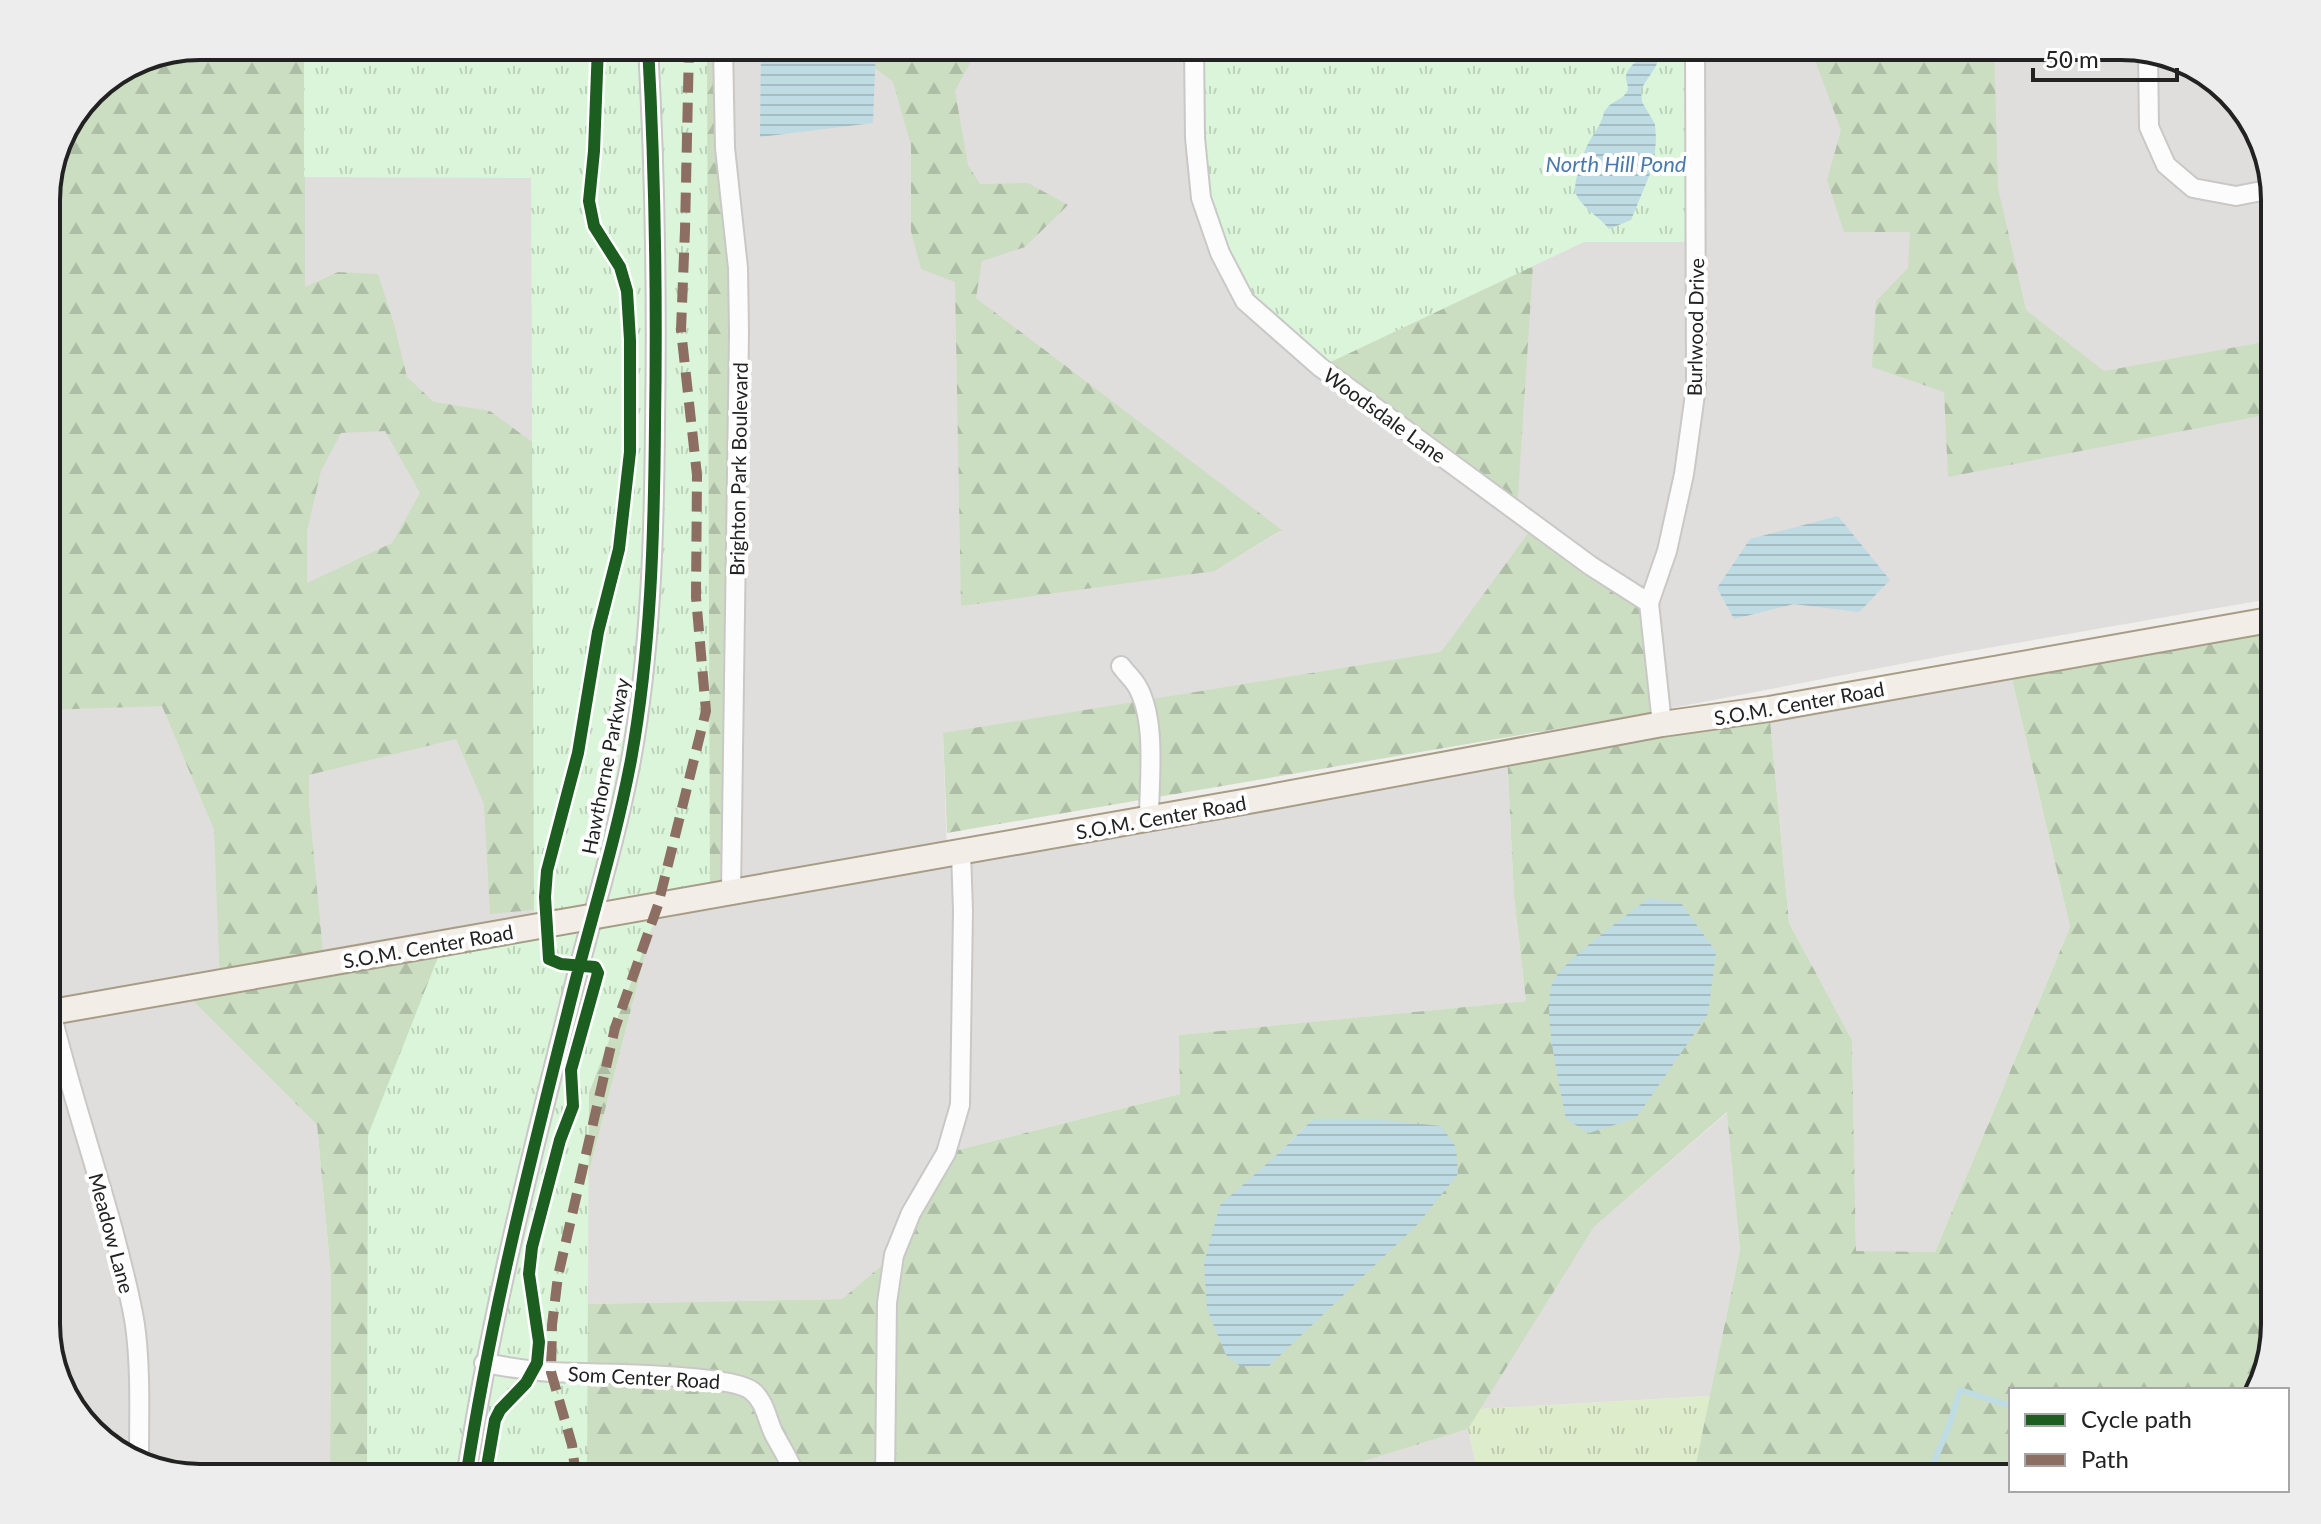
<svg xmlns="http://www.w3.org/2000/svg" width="2321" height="1524" font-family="Lato,sans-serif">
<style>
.residential{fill:#dfdedc;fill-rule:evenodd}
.grass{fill:url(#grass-tufts)}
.forest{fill:url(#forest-firs);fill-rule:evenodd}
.park{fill:url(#park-tufts)}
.water{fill:url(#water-rules)}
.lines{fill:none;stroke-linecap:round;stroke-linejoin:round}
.stream{stroke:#bfdbe3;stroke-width:6}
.minor-casing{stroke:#c9c8c7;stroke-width:22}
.major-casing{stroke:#a79c86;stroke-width:28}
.minor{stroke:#fdfcfc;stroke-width:18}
.major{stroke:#f3ede7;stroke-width:24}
.quiet{stroke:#8d6e63;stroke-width:10;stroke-dasharray:20 10;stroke-linecap:butt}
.cycleway-casing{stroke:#fff;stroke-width:17}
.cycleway{stroke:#1b5e20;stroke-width:12}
.labels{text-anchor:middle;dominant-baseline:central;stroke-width:8;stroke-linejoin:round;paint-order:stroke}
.street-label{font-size:20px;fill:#222;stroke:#fff}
.water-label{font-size:22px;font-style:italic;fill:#4a7aab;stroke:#fff}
.rim{fill:none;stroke:#222;stroke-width:4}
</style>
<defs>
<pattern id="grass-tufts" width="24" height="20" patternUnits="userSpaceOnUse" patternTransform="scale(2)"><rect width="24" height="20" fill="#ddeccb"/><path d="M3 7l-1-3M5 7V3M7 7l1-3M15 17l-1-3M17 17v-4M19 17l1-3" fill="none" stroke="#bdcaae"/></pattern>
<pattern id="forest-firs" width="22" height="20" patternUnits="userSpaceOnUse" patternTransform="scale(2)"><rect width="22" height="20" fill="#cbdec1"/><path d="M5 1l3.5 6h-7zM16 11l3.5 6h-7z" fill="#aebea6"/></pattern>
<pattern id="park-tufts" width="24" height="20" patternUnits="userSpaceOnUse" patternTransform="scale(2)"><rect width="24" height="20" fill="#daf5da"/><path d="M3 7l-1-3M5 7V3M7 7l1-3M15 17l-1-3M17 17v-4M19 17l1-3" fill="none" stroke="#bbd2bb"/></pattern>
<pattern id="water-rules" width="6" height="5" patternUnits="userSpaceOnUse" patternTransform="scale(2)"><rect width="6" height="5" fill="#bfdbe3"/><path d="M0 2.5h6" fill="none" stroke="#a4bcc2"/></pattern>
</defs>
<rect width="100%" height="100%" fill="#f0eeeb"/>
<path class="residential" d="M723,46H2121L2206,72L2255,124L2275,200V598L1953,654L1547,732L943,733L947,853L1507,753L1514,897L1526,1001L1180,1035V1094L946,1153L894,1255L842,1299L588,1304V1176L658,905ZM956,283L1281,530V531L1215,571Z
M304,177L531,178L535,928L181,989L317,1125L331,1276L330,1478H200L115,1452L67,1401L46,1333V710L162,705L214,830L308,805Z
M2009,666L2070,927L1935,1252H1856L1852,1040L1789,923L1769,709Z
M1728,1112L1740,1250L1710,1396L1480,1409L1594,1227Z
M1468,1429L1479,1478H1309Z"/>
<path class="grass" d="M1710,1396L1693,1478H1479L1468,1429L1480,1409Z"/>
<path class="forest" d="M200,46H723L738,268L731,892L658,905L588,1176V1304L842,1299L894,1255L946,1153L1180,1094L1179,1035L1526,1001L1514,897L1507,753L1769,709L1789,923L1852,1040L1856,1251L1935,1252L2070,927L2009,666L2275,619V1324L2255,1390H2011V1478H1693L1740,1250L1727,1112L1594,1227L1468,1429L1309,1478H330L331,1276L317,1125L181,989L220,982L214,830L162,706L46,710V191L92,91L142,58ZM305,177L531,178L532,442L490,411L434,402L407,377L394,324L378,274L338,272L305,287ZM385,431L420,493L392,543L307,583V531L321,471L341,433ZM456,739L484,804L490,914L534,910L535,927L324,963L309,805V775ZM1313,1119L1204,1263L1279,1153Z
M876,46H992L976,52L955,91L968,165L980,184L1028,183L1068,205L1025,247L982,261L976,298L1282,530L1215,571L961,606L955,282L921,269L911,231V145L893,82L875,68Z
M1792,46H1994L1998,188L2026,310L2104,371L2275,340V413L1948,477L1944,392L1872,367L1876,301L1908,268L1910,232H1844L1827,180L1841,130L1814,58Z
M1533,266L1517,511L1320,367Z
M1535,524L1649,603L1660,711L947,833L943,733L1441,652Z"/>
<path class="park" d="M304,46H707L710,894L661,904L589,1093L587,1478H367L368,1135L444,942L534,925L531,178L304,177Z
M1194,46H1695L1696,242H1584L1320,367L1245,301L1201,198Z"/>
<path class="water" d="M761,46H876L873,123L760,137Z
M1658,48H1662L1656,66L1641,89L1642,102L1655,124L1656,139L1654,164L1631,220L1609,229C1599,216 1582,208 1576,194C1572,187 1583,154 1587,146C1591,137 1599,128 1602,119C1605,112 1602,114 1607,108C1612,101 1622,100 1626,93C1631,87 1625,83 1626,76C1628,64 1648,52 1658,48Z
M1838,516L1890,580L1859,612L1794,604L1734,619L1717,588L1750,539Z
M1649,898L1681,903L1716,952L1708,1014L1636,1118L1589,1133L1566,1119C1560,1085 1542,1014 1552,984C1559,963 1629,914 1649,898Z
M1313,1119H1373L1441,1126L1456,1147L1458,1174L1417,1225L1269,1366H1240L1226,1355L1207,1309L1204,1263L1220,1205L1279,1153Z"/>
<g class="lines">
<path class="stream" d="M1927,1478L1949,1426L1960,1390L2011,1406"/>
<g class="minor-casing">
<path id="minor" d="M723,46L725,148L738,268L739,333L731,892
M1194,46L1195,138L1201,198L1220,253L1245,301L1320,367L1591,566L1649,603L1662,724
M2148,54L2149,127L2166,165L2193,188L2236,196L2272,189
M1649,603L1667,551L1684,474L1696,387L1695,46
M1121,666C1126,673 1133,679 1137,686C1157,720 1149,780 1149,819
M51,1012C69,1086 93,1157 113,1230C121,1261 130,1293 135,1325C141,1369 139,1415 139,1459
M484,1363C507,1367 529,1371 551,1372C587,1374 731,1373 752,1391C765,1401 767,1420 774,1434C782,1449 791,1462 796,1478
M466,1478C492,1308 534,1146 576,979C595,906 617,834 631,760C651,650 654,537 655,425C657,299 655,172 648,46
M885,1478L887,1303L894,1255L911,1213L946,1153L960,1105L963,911L961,852"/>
</g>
<g class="major-casing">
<path id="major" d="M46,1013L1254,800L1662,724L1769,709L2275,619"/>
</g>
<use href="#minor" class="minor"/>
<use href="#major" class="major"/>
<path class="quiet" d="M576,1478L572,1445L551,1372L552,1325L558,1276L615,1028L658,905L706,711L696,597L697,475L681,330L685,230L689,46"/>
<g class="cycleway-casing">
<path id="cycleway" d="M466,1478C492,1308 534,1146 576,979C595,906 617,834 631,760C651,650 654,537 655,425C657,299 655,172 648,46
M485,1478L495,1420L500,1410L526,1383L537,1363L539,1342L529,1274L532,1247L560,1140L573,1106L571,1070L598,973L595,967L561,964L549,959L545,897L547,871L578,753L598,632L619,549L630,452V340L627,291L620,267L594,226L589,201L594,151L598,46"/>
</g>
<use href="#cycleway" class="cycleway"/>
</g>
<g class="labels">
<g class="street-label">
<text transform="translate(1695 327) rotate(-89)">Burlwood Drive</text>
<text transform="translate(1385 415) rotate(36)">Woodsdale Lane</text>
<text transform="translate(738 469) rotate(-89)">Brighton Park Boulevard</text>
<text transform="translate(1799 703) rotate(-10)">S.O.M. Center Road</text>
<text transform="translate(605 766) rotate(-79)">Hawthorne Parkway</text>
<text transform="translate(1161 817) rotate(-10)">S.O.M. Center Road</text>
<text transform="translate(428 946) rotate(-10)">S.O.M. Center Road</text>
<text transform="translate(112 1233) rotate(75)">Meadow Lane</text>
<text transform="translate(644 1377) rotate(3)">Som Center Road</text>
</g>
<g class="water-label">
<text x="1616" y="163">North Hill Pond</text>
</g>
</g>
<path d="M0 0H2321V1524H0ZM200 60H2121A140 140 0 0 1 2261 200V1324A140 140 0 0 1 2121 1464H200A140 140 0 0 1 60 1324V200A140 140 0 0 1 200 60Z" fill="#ededed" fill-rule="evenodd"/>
<path class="rim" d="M200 60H2121A140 140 0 0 1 2261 200V1324A140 140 0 0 1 2121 1464H200A140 140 0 0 1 60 1324V200A140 140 0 0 1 200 60Z"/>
<rect x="2009" y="1388" width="280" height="104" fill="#ffffff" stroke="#a7a7a7" stroke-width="2"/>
<rect x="2025" y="1414" width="40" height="12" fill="#1b5e20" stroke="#a7a7a7" stroke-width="2"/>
<text x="2081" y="1428" font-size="24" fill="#222222">Cycle path</text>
<rect x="2025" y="1454" width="40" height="12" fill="#8d6e63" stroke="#a7a7a7" stroke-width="2"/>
<text x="2081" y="1468" font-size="24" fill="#222222">Path</text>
<path d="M2033 68v12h144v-12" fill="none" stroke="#222222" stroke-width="4"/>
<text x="2045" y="68" font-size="24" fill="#222222" stroke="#ffffff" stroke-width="6" paint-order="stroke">50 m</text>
</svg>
